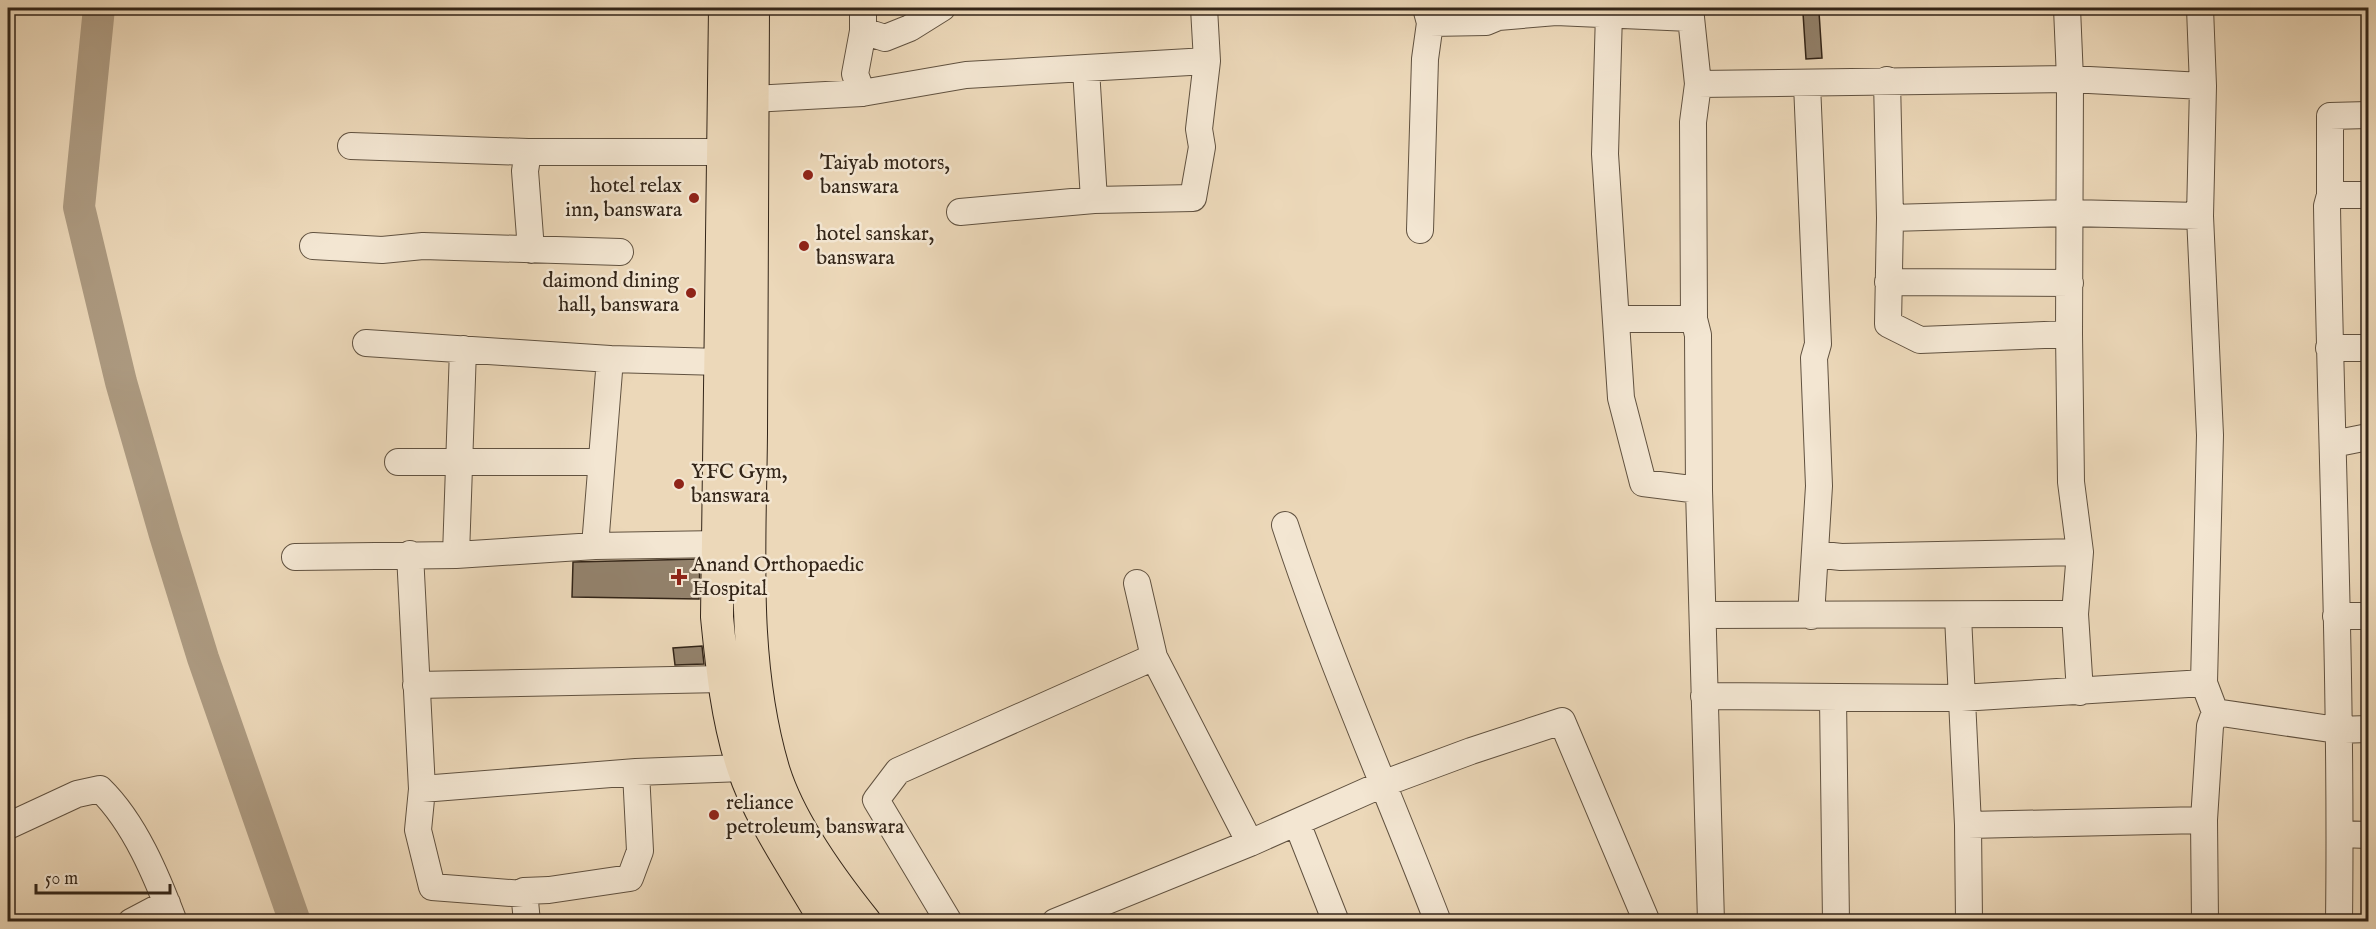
<svg xmlns="http://www.w3.org/2000/svg" width="2376" height="929" font-family="'IM FELL English',serif">
<style>
.lines{fill:none;stroke-linecap:round;stroke-linejoin:round}
.river{stroke:#ad9b82;stroke-width:32}
.building{fill:#93826c;stroke:#332518;stroke-width:1.5}
.minor-casing{stroke:#615240;stroke-width:28}
.major-casing{stroke:#332518;stroke-width:34}
.minor{stroke:#f3e6d2;stroke-width:26}
.major{stroke:#ecd8b9;stroke-width:32}
.poi-dot{fill:#8f2418;stroke:#f3e6d2;stroke-width:2}
.labels{text-anchor:middle;dominant-baseline:central;stroke-width:5;stroke-linejoin:round;paint-order:stroke}
.poi-label{font-size:21px;fill:#332518;stroke:#f3e6d2;text-anchor:start}
</style>
<rect width="100%" height="100%" fill="#ecd8b9"/>
<filter id="stains"><feTurbulence type="fractalNoise" baseFrequency=".00333" numOctaves="4"/><feColorMatrix values="0 0 0 0 .2 0 0 0 0 .09 0 0 0 0 .02 0 0 0 .5 -.17"/></filter>
<radialGradient id="worn" r=".72"><stop offset=".6" stop-color="#630" stop-opacity="0"/><stop offset="1" stop-color="#630" stop-opacity=".3"/></radialGradient>
<g class="lines">
<path class="river" d="M99,8L79,207L121,382L165,535L203,658L295,922"/>
</g>
<path class="building" d="M1819,12L1822,58L1806,59L1803,13Z
M700,559L699,599L572,597L573,562Z
M702,646L704,664L675,665L673,648Z"/>
<g class="lines">
<g class="minor-casing">
<path id="minor" d="M1690,8L1698,84L1693,122L1694,319L1698,335L1699,490L1711,922
M2067,8L2070,79L2069,334L2071,482L2080,552L2075,614L2080,692
M2200,8L2203,86L2200,216L2210,435L2204,683L2215,712L2337,730L2368,729
M1609,13L1605,154L1621,398L1643,483L1699,490
M1430,23L1486,22L1498,17L1556,12L1690,18
M863,31L885,38L910,28L942,8
M1086,69L1094,200
M1887,80L1890,218L1888,324L1920,340L2069,334
M1698,84L2070,79L2203,86
M1807,84L1818,344L1814,358L1819,486L1811,616
M862,93L855,74L863,31V8
M752,99L862,93L966,75L1207,61
M351,146L528,152H723
M528,152L525,171L531,250
M2330,195H2368
M960,212L1094,200L1193,198L1202,147L1199,129L1207,61L1204,8
M1890,218L2069,213L2200,216
M1420,230L1425,59L1430,23L1426,8
M313,246L382,250L423,246L620,252
M1888,282L2070,283
M1616,319H1694
M366,343L610,359L721,362
M2329,348H2368
M2333,444L2368,437
M398,462H601
M1285,525C1329,660 1387,789 1438,922
M595,546L610,359
M410,554L422,789L418,830L432,887L524,894
M1815,554L1841,557L2080,552
M456,555L463,349
M295,557L456,555L595,546L720,544
M1137,583L1154,657L1250,843
M1703,615L2075,614
M1958,616L1968,825L1969,922
M2336,616H2368
M416,685L723,679
M1704,696L1961,698L2204,683
M1833,699L1836,922
M422,789L636,772L743,768
M1297,823L1336,922
M1968,825L2204,820
M8,826L77,794L100,789C135,823 157,877 174,922
M2340,834L2368,835
M131,922L167,903
M527,922L524,891L549,890L630,878L640,851L636,772
M949,922L876,800L898,771L1154,657
M1055,922L1250,843L1385,783L1471,751L1562,721L1647,922
M2205,922L2204,820L2210,726L2215,712
M2339,922C2342,683 2331,444 2327,206L2330,195V116L2368,115"/>
</g>
<g class="major-casing">
<path id="major" d="M725,8L717,617C722,667 727,719 743,767C760,820 799,874 826,922
M753,8C751,150 751,292 751,434C750,546 741,663 774,772C790,822 832,881 865,922"/>
</g>
<use href="#minor" class="minor"/>
<use href="#major" class="major"/>
</g>
<g class="poi-dot">
<circle cx="808" cy="175" r="6"/>
<circle cx="694" cy="198" r="6"/>
<circle cx="804" cy="246" r="6"/>
<circle cx="691" cy="293" r="6"/>
<circle cx="679" cy="484" r="6"/>
<path d="M676 568h6v6h6v6h-6v6h-6v-6h-6v-6h6z"/>
<circle cx="714" cy="815" r="6"/>
</g>
<g class="labels">
<g class="poi-label">
<text x="820" y="163">Taiyab motors,<tspan x="820" dy="24">banswara</tspan></text>
<text x="682" y="186" text-anchor="end">hotel relax<tspan x="682" dy="24">inn, banswara</tspan></text>
<text x="816" y="234">hotel sanskar,<tspan x="816" dy="24">banswara</tspan></text>
<text x="679" y="281" text-anchor="end">daimond dining<tspan x="679" dy="24">hall, banswara</tspan></text>
<text x="691" y="472">YFC Gym,<tspan x="691" dy="24">banswara</tspan></text>
<text x="692" y="565">Anand Orthopaedic<tspan x="692" dy="24">Hospital</tspan></text>
<text x="726" y="803">reliance<tspan x="726" dy="24">petroleum, banswara</tspan></text>
</g>
</g>
<rect width="2376" height="929" fill="none" stroke="#ecd8b9" stroke-width="30"/>
<rect x="9" y="9" width="2358" height="911" fill="none" stroke="#332518" stroke-width="3"/>
<rect x="15" y="15" width="2346" height="899" fill="none" stroke="#332518" stroke-width="1.5"/>
<path d="M36 884v9h134v-9" fill="none" stroke="#332518" stroke-width="3"/>
<text x="45" y="884" font-size="18" fill="#332518" stroke="#f3e6d2" stroke-width="4.5" paint-order="stroke">50 m</text>
<rect width="100%" height="100%" filter="url(#stains)"/>
<rect width="100%" height="100%" fill="url(#worn)"/>
</svg>
